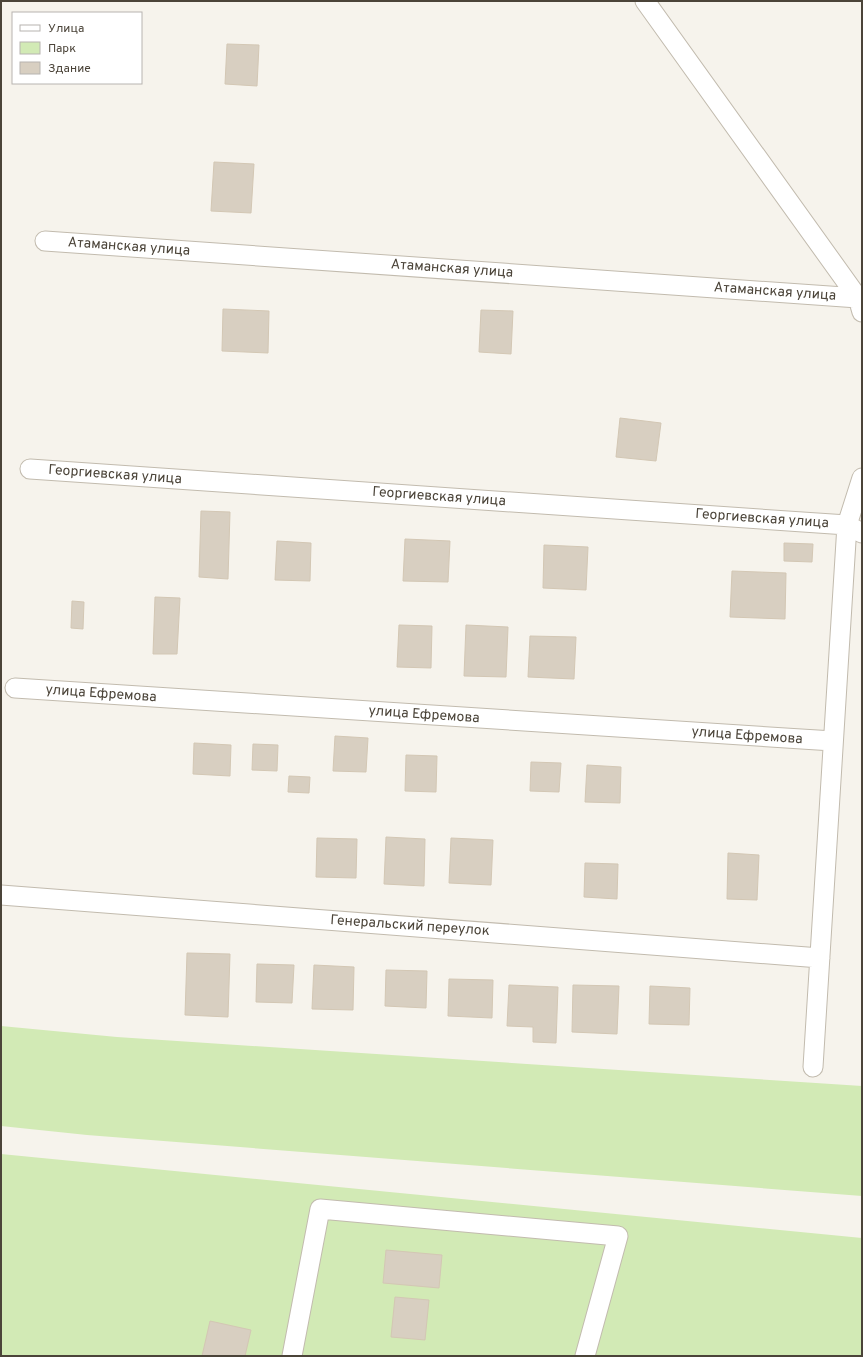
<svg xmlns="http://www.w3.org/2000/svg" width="863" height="1357" font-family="Overpass,sans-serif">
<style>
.green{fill:#d2eab5}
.building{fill:#d8cfc1;stroke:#d3c7b4}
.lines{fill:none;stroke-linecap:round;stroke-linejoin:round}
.street-casing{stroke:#c2bbae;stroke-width:21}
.street{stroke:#fff;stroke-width:19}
.labels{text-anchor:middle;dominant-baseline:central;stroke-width:3.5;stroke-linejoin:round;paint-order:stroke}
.street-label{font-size:14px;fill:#4b4439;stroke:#fff}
</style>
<rect width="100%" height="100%" fill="#f6f3ec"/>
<path class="green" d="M1,1026L117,1037L862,1086V1196L87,1135L1,1126Z
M1,1154L862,1238V1356H1Z"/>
<path class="building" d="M227,44L259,45L257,86L225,84Z
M214,162L254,164L251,213L211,211Z
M223,309L269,311L268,353L222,351Z
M481,310L513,311L511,354L479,352Z
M620,418L661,423L656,461L616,457Z
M201,511L230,512L228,579L199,577Z
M405,539L450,541L448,582L403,581Z
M277,541L311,543L310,581L275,580Z
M784,543L813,544L812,562L784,561Z
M544,545L588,547L586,590L543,588Z
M732,571L786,573L785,619L730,617Z
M155,597L180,598L177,654H153Z
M72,601L84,602L83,629L71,628Z
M399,625L432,626L431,668L397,667Z
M466,625L508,627L506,677L464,676Z
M530,636L576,637L574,679L528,677Z
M335,736L368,738L366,772L333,771Z
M194,743L231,745L230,776L193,774Z
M253,744L278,745L277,771L252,770Z
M406,755L437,756L436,792L405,791Z
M531,762L561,763L559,792L530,791Z
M587,765L621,767L620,803L585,802Z
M289,776L310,777L309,793L288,792Z
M386,837L425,839L424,886L384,884Z
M317,838L357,839L356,878L316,877Z
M451,838L493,840L491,885L449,883Z
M728,853L759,855L757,900L727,899Z
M585,863L618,864L617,899L584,897Z
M187,953L230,954L228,1017L185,1015Z
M257,964L294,965L292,1003L256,1002Z
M314,965L354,967L353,1010L312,1009Z
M386,970L427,971L426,1008L385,1006Z
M449,979L493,980L492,1018L448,1016Z
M509,985L558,987L556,1043L533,1042V1027L507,1026Z
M573,985L619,986L617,1034L572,1032Z
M650,986L690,988L689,1025L649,1024Z
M386,1250L442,1255L439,1288L383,1283Z
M395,1297L429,1300L425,1340L391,1337Z
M210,1321L251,1330L245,1356H202Z"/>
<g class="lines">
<g class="street-casing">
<path id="street" d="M645,1L858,298L862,312
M45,241L858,298
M30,469L847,525L862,533
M15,688L833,741
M1,895L820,958
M813,1067L847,525L862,478
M292,1356L320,1209L618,1236L585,1356"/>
</g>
<use href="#street" class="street"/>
</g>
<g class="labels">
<g class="street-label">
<text transform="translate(129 247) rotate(4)">Атаманская улица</text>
<text transform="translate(452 269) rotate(4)">Атаманская улица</text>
<text transform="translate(775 292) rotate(4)">Атаманская улица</text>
<text transform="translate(115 475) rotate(4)">Георгиевская улица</text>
<text transform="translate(439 497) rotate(4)">Георгиевская улица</text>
<text transform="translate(762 519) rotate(4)">Георгиевская улица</text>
<text transform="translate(101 694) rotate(4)">улица Ефремова</text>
<text transform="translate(424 715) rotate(4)">улица Ефремова</text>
<text transform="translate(747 736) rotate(4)">улица Ефремова</text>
<text transform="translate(410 926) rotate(4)">Генеральский переулок</text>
</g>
</g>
<rect width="863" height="1357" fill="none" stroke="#4b4439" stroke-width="4"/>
<rect x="12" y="12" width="130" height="72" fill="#ffffff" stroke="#b7b4b0"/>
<rect x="20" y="25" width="20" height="6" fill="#ffffff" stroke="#b7b4b0"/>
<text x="48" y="32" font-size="12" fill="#4b4439">Улица</text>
<rect x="20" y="42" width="20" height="12" fill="#d2eab5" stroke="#b7b4b0"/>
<text x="48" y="52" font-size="12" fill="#4b4439">Парк</text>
<rect x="20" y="62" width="20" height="12" fill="#d8cfc1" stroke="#b7b4b0"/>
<text x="48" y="72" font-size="12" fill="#4b4439">Здание</text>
</svg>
